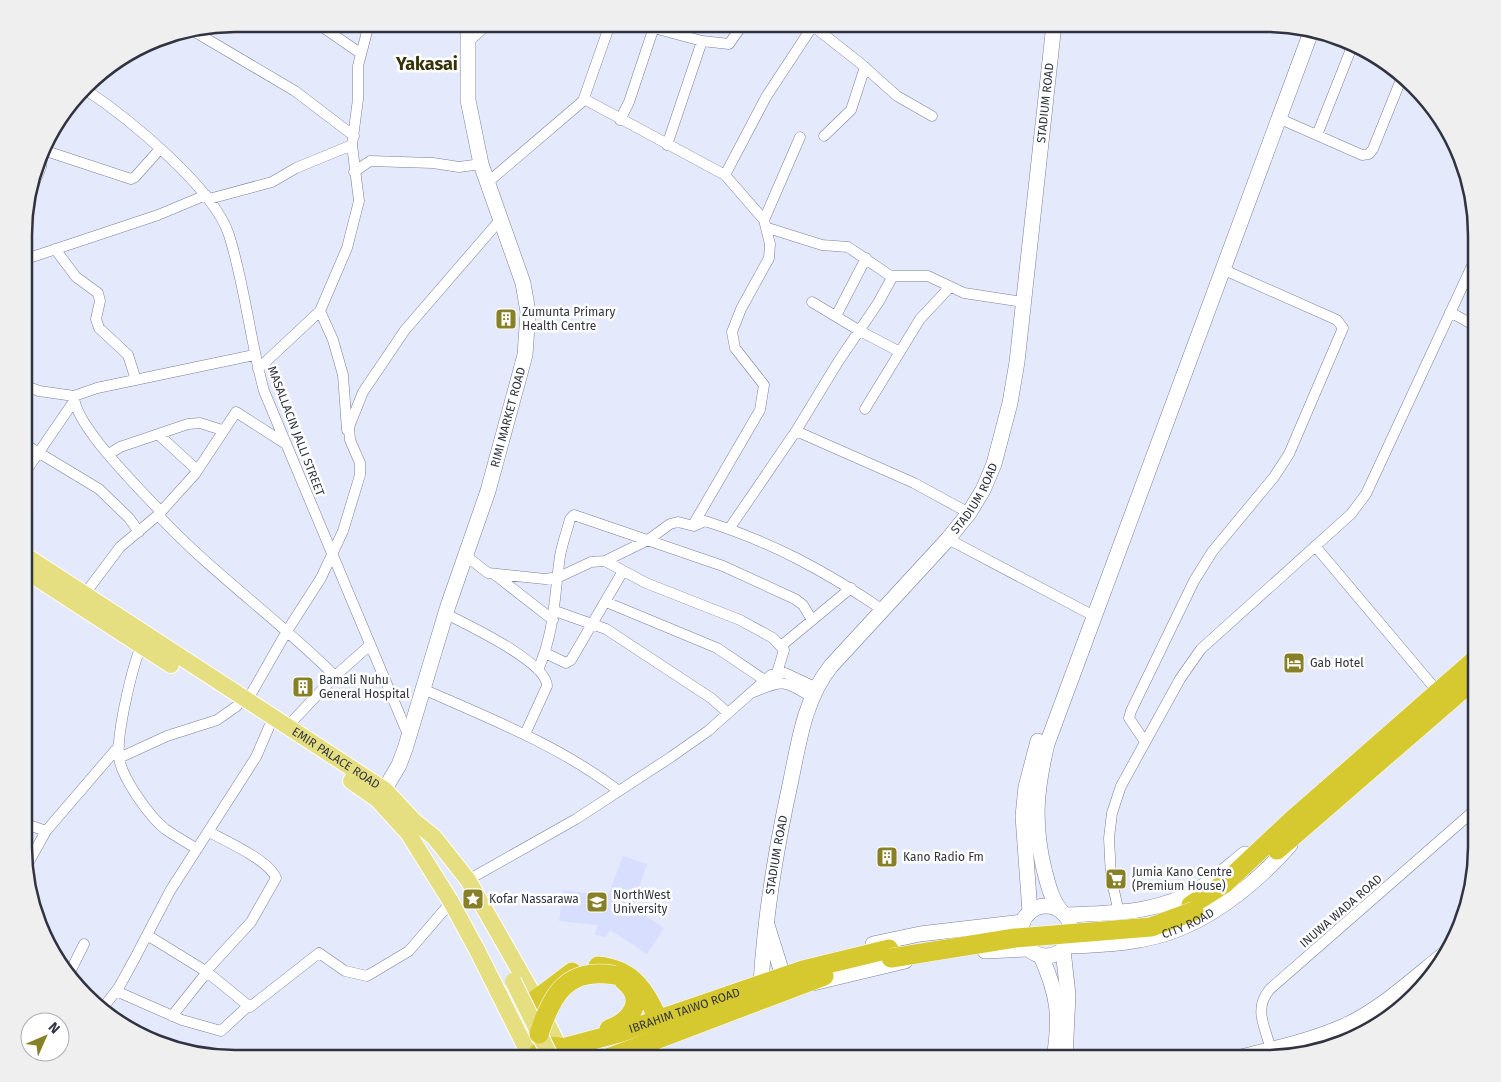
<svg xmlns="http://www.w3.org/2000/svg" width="1501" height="1082" font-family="'Fira Sans',sans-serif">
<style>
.built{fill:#d8dffe}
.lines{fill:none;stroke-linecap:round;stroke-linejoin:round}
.street-casing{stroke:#7a809d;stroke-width:11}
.secondary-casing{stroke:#7a809d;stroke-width:16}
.primary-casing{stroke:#fff;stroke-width:18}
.highway-casing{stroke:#fff;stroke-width:20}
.street{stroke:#fff;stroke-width:10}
.secondary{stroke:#fff;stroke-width:15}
.primary{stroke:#e6df82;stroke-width:16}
.highway{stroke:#d6c92f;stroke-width:19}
.primary-bridge-casing{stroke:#fff;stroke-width:18;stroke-linecap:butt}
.highway-bridge-casing{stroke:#fff;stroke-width:20;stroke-linecap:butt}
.primary-bridge{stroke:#e6df82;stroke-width:16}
.highway-bridge{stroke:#d6c92f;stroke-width:19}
.labels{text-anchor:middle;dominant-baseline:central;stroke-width:5;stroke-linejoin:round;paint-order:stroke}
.street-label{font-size:12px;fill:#313440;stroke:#fff}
.poi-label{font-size:12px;fill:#313440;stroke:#fff;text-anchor:start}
.district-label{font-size:18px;font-weight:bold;fill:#363207;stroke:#fff}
.rim{fill:none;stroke:#313440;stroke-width:2.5}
</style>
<rect width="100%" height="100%" fill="#e5e9fc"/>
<path class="built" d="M623,856L647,864L632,907L664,928L647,954L610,930L606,937L595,935L597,925L559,921L563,890L608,896Z"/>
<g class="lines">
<g class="street-casing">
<path id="street" d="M318,24L360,53
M813,26L860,63L897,96L932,116
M654,28L702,41L729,44L743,24
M195,32L295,91L354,136
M468,42L488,24
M86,90C127,117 214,188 229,235C245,286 250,340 264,391L409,737
M583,101L586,100L725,175L764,220L770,244L769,258L741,309L732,332L735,348L764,385L760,410L693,525
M1278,118L1362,155L1369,154L1373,149L1402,77
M620,120L629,102L655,24
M1317,135L1353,44
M824,136L851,110L865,67
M667,145L702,41
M43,150L131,179L135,177L160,149
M354,172L370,161L433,163L459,167L481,164
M725,175L766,97L814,24
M487,183L583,101L610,24
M209,199L272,182L296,168L352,145
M764,220L800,137
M26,226L30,194L41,167L43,152
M768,228L822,245L848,247L892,277
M55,249L76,277L98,293L100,301L96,319L99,328L128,355L136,380
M26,259L158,215L206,195
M812,302L860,331L900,352
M320,311L333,340L343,375L347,430
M1450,312L1477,327
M836,316L866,258
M258,369L320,311L347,248L359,201L352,145L358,99V66L369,24
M26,386L39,391L74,396L97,388L254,355
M74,396C74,425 140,489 161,512
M865,409L920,319L950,287
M796,431L914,483L969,513
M159,435L197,470
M26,445L99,489L129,518L139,532
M109,454L120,447L188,424L200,423L222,430
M26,471L74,401
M158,515C212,573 278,619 335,676
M729,529L796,431L838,362L878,303L893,276H928L964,293L1023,302
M948,539L1094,616
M1315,546L1438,692
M466,556L488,573L545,579L559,577L591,562L605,561L646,583L740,620L773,638L784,650L777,673
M605,561L648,540L670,524L678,522L694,526L705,521C772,542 825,571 883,610
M494,574L553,620
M84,595L120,547L158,515L195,474L236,412L286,444
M606,602L717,648L763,679
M555,611L606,629L711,698L728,713
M446,614C466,624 547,662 547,686L525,734
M141,646C132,668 116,735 119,758C122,778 149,816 165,829C175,836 186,842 197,849
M781,646L851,588
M545,653L566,663L571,660L623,571
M538,670C555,630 554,599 560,556C562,544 567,531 570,519L574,515L723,566L795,599L803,605L812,620
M423,689C491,719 560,746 619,791
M754,692C784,679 785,681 813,698
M247,701L287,631L321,578L343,531L360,475V463L350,440L349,427L363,392L405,330L500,220
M287,727L335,676L370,645
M1145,742L1129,718L1131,711L1194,581L1212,552L1274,477L1289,454L1343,328L1337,320L1222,269
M119,758L167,736L217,720L237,706
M26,824L46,831
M26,867L46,831L119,746
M468,880L576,819L671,757L708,731L771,675L785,673L817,688
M1119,913L1111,877L1109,838L1112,813L1121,786L1180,679L1201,649L1351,514L1366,494L1477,255
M147,935L207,972L250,1007L319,953L345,971L367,976L409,951L451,902
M206,971L251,922L276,878C270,861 226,841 209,832
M70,972L84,944
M116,991L182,1020L221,1031L248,1006
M102,1009L119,987L135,958L170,891L256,757L269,727
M172,1016L207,972
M1271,1050C1265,1026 1253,1009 1270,989L1477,808"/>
</g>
<g class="secondary-casing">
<g id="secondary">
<path id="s1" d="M379,799L399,765L405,749L448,606L488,491L525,355L528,312L523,283L481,164L468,100V24"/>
<circle cx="1046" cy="931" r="25"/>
<path d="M1061,911C1051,899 1048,884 1044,869C1033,823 1036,790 1047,744L1311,32"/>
<path d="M1030,912L1023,816L1026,787L1038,741"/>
<path d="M1065,915C1115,913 1158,914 1202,887C1217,878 1231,865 1245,854"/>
<path d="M767,925L783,976"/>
<path d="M873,944L920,934L1023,922"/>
<path id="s2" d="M1067,946C1104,945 1146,943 1181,928C1222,911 1261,878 1290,845"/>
<path d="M1063,950L1068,995L1065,1058"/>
<path d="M985,951L1028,949"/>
<path d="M1041,956C1058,995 1061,1016 1054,1058"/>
<path d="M813,983L905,961"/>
<path id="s3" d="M761,984C765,914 776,848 791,780C799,741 805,698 831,666L948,539L969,513L983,490L994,464L1010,403L1017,362L1054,24"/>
<path d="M1237,1058C1273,1049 1310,1041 1344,1026C1382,1009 1415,977 1447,952"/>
</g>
</g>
<g class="primary-casing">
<g id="primary">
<path id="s4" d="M26,556L385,790L414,821L434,837L468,880L530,989L558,1045"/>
<path d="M26,571L171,665"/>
<path d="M351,781L378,800L408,833L451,902L477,950L531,1058"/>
</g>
</g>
<g class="highway-casing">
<g id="highway">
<path d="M1277,850L1477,677"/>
<path d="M1191,905L1224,884L1291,821L1477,658"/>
<path d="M598,966C632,969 646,991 658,1019"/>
<path d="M535,1000L572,972"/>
<path d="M609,1029C631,1021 647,999 624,981"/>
<path id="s5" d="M566,1047L619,1033L803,970L889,949"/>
<path d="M534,1058C546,1041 566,1044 579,1058"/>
<path d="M608,1058L824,976"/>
</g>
</g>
<use href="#street" class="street"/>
<use href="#secondary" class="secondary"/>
<use href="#primary" class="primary"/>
<use href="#highway" class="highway"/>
<g class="primary-bridge-casing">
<path id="primary-bridge" d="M513,981L551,1058"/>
</g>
<g class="highway-bridge-casing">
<path id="highway-bridge" d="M891,958L1015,938L1151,927L1194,911
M539,1034C552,995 566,967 614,975"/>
</g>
<use href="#primary-bridge" class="primary-bridge"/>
<use href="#highway-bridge" class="highway-bridge"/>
</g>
<defs>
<g id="building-square" transform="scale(1.125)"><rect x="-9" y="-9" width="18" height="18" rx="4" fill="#878027" stroke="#fff"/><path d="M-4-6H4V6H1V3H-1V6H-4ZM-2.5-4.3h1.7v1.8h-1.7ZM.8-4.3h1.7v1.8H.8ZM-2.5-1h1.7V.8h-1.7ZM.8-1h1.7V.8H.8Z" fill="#fff"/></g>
<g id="hotel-square" transform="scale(1.125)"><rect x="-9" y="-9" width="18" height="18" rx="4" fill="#878027" stroke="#fff"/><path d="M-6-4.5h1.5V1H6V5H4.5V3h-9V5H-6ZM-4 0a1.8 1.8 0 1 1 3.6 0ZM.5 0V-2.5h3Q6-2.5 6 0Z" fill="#fff"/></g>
<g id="supermarket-square" transform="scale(1.125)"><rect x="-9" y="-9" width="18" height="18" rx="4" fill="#878027" stroke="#fff"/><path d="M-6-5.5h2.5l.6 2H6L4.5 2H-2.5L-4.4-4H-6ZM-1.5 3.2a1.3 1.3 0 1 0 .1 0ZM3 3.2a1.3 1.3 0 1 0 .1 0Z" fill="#fff"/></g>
<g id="sight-square" transform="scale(1.125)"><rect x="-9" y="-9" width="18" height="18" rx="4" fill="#878027" stroke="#fff"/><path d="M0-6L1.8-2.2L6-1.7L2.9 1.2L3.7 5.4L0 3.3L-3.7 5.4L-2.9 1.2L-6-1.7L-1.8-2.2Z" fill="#fff"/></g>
<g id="university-square" transform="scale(1.125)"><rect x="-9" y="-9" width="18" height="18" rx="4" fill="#878027" stroke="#fff"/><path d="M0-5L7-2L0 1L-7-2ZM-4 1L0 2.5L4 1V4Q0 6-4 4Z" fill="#fff"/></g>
</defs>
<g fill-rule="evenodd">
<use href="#building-square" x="506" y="319"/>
<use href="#hotel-square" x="1294" y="663"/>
<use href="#building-square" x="303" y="687"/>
<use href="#building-square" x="887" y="857"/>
<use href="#supermarket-square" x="1116" y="879"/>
<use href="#sight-square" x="473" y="899"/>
<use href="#university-square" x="597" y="902"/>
</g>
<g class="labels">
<g class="street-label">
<text stroke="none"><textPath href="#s3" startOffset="955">STADIUM ROAD</textPath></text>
<text stroke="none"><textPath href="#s1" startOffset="404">RIMI MARKET ROAD</textPath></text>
<text transform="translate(296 431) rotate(69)">MASALLACIN JALLI STREET</text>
<text stroke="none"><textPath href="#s3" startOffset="550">STADIUM ROAD</textPath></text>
<text stroke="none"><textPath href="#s4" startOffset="370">EMIR PALACE ROAD</textPath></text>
<text stroke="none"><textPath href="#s3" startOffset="130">STADIUM ROAD</textPath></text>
<text transform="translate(1341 911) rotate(-41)">INUWA WADA ROAD</text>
<text stroke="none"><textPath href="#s2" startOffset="124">CITY ROAD</textPath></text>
<text stroke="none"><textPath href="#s5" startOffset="124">IBRAHIM TAIWO ROAD</textPath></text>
</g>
<g class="poi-label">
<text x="522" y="312">Zumunta Primary<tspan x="522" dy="14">Health Centre</tspan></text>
<text x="1310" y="663">Gab Hotel</text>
<text x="319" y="680">Bamali Nuhu<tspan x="319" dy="14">General Hospital</tspan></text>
<text x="903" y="857">Kano Radio Fm</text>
<text x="1132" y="872">Jumia Kano Centre<tspan x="1132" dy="14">(Premium House)</tspan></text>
<text x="613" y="895">NorthWest<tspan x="613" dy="14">University</tspan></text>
<text x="489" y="899">Kofar Nassarawa</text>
</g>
<g class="district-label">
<text x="427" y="64">Yakasai</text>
</g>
</g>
<path d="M0 0H1501V1082H0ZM235 32H1265A203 203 0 0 1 1468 235V847A203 203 0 0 1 1265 1050H235A203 203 0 0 1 32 847V235A203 203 0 0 1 235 32Z" fill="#efeff0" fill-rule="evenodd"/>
<path class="rim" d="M235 32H1265A203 203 0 0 1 1468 235V847A203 203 0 0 1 1265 1050H235A203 203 0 0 1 32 847V235A203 203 0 0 1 235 32Z"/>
<g transform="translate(45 1037) rotate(45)"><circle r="24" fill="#ffffff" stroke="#adaeb3"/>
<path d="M0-4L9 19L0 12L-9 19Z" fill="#878027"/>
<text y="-8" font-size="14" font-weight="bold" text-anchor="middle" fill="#313440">N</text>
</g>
</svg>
